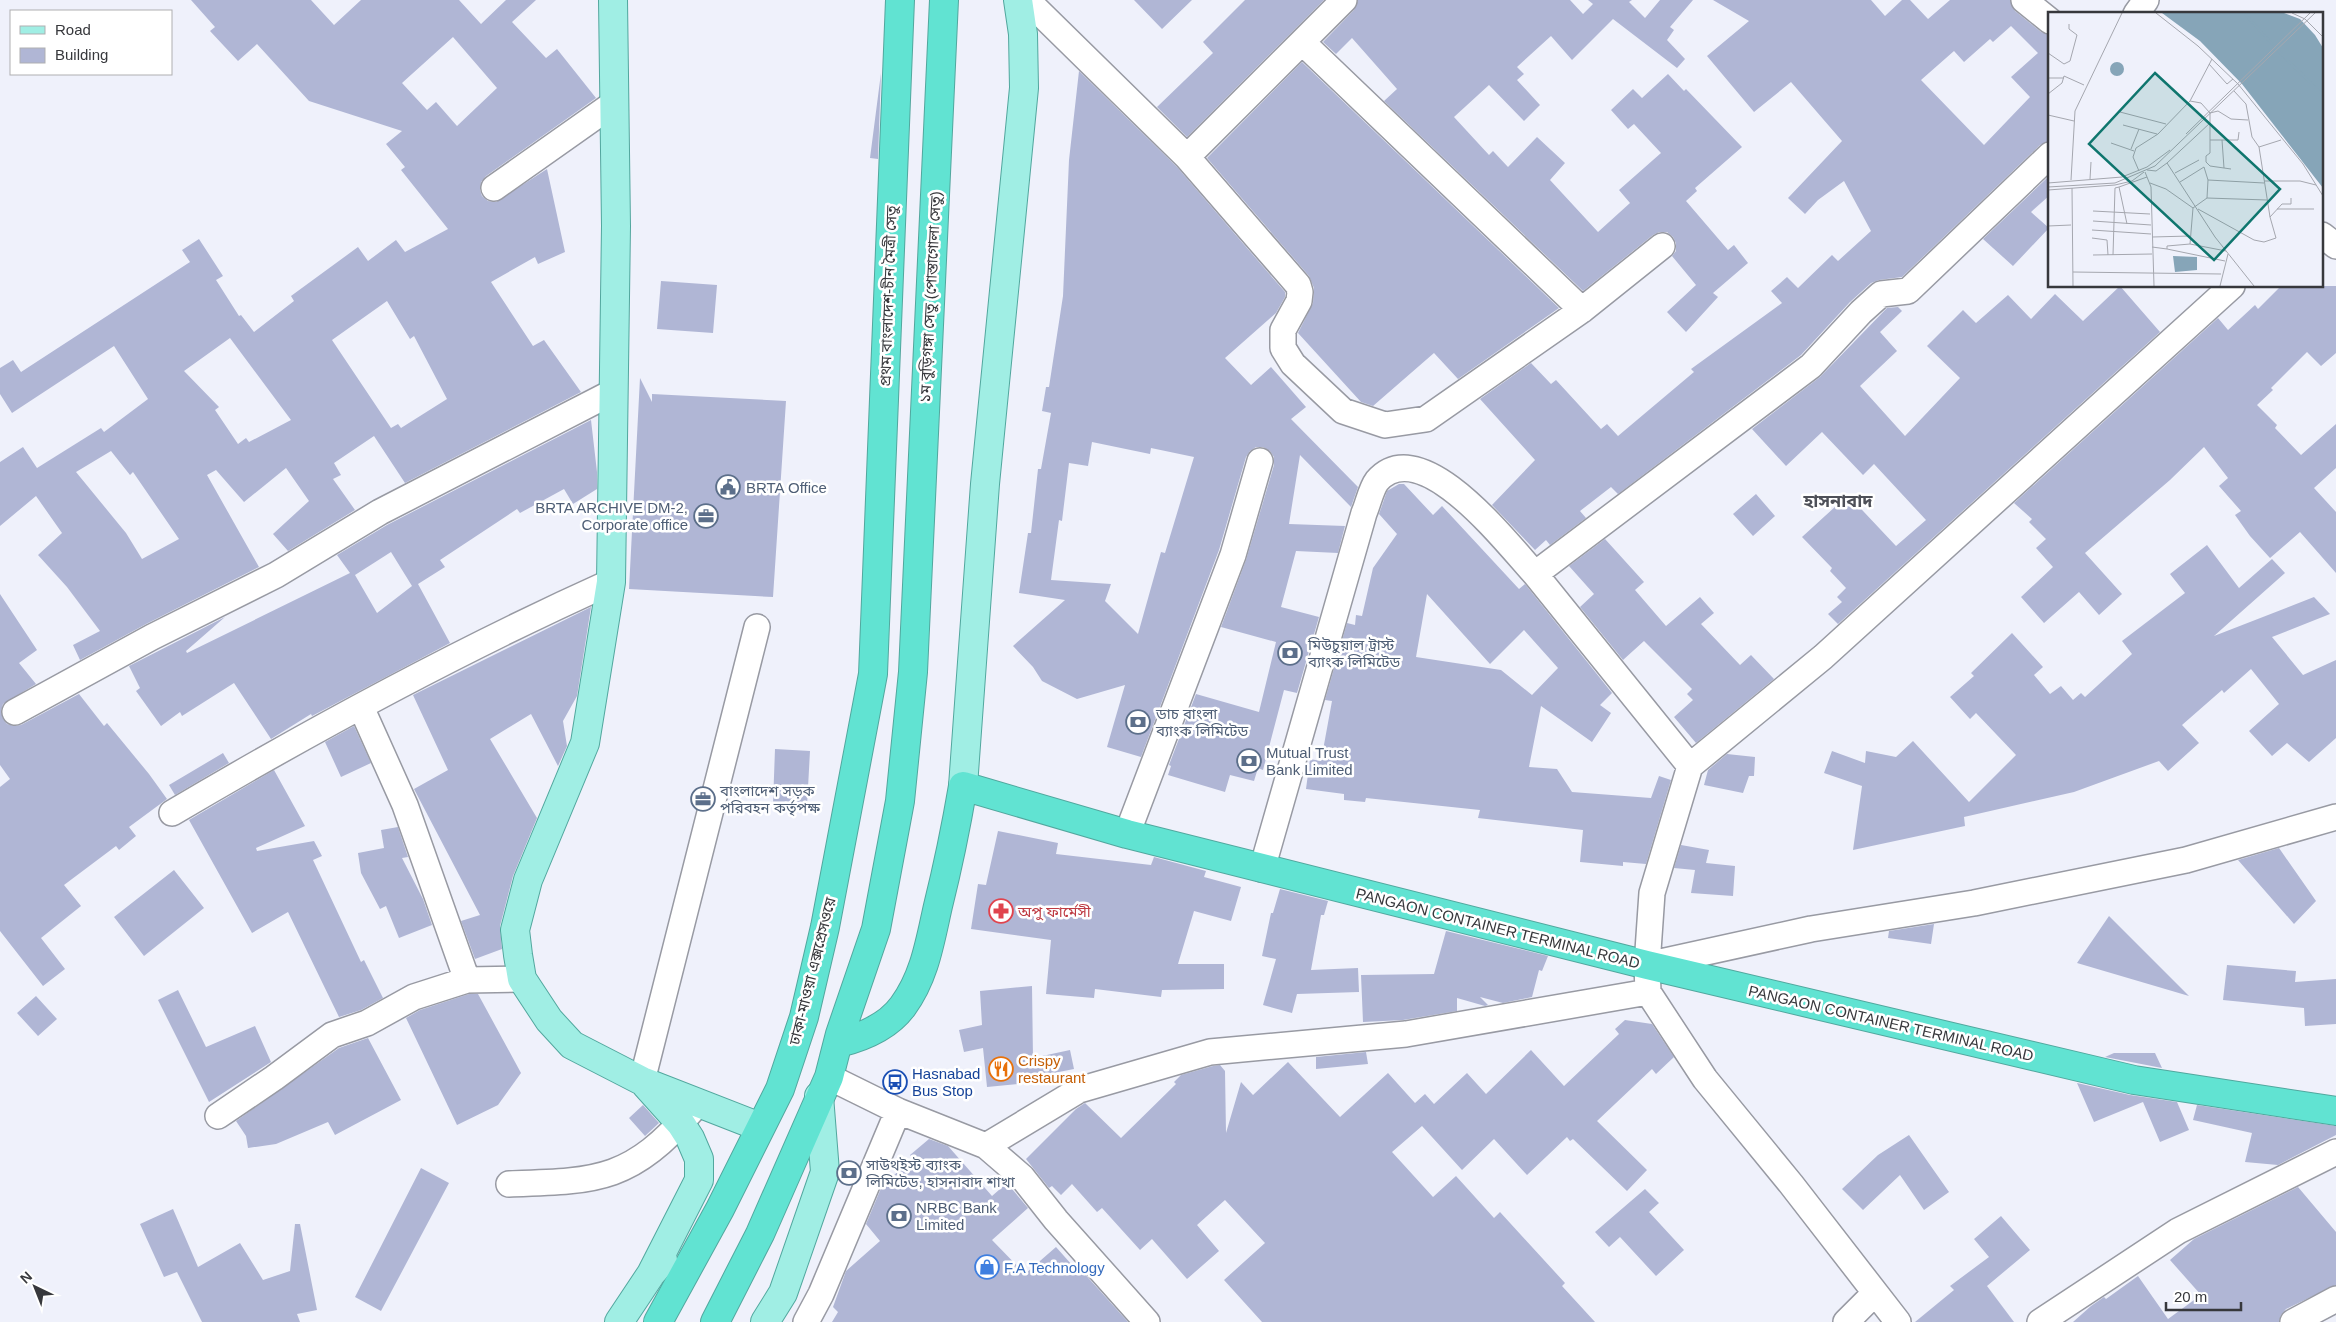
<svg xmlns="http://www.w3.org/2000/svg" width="2336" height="1322" font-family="Arial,'Noto Sans Bengali',sans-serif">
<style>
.building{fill:#b0b6d5;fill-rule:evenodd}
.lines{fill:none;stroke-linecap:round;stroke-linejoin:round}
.minor-casing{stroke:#989aa3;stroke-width:28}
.major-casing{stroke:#52a79e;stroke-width:30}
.highway-casing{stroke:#52a79e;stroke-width:30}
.minor{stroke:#fff;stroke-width:25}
.major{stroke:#a0eee4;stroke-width:28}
.highway{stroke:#61e3d2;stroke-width:28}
.labels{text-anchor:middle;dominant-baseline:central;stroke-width:5;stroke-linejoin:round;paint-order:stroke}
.street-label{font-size:15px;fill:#37383c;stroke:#fff}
.service-label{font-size:15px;fill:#4e5e75;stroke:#fff;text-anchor:start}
.health-label{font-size:15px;fill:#be3a42;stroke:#fff;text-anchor:start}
.food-label{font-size:15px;fill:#c56008;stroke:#fff;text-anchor:start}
.transit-label{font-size:15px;fill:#164399;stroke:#fff;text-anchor:start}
.shop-label{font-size:15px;fill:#366cbe;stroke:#fff;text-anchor:start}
.quarter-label{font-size:18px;font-weight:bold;fill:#4e5058;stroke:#fff}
.inset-river{fill:none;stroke:#86a5b8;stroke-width:2.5}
.inset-road{fill:none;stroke:#a5a7af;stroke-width:1}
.view{fill:#0f766e;fill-opacity:0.15;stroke:#0f766e;stroke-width:2.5}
.inset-edge{fill:none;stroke:#37383c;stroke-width:2.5}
</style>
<rect width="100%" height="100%" fill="#eff1fb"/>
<path class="building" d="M191,0H311L334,25L361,0H459L481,24L506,0H536L512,22L546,58L557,49L596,98L486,176L481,182L480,190L482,196L488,201L496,202L547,169L565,252L538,264L535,257L491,282L533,346L544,340L581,392L405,483L374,436L334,463L341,475L333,479L355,510L288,551L273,534L309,501L286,468L244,502L216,470L207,475L259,567L146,624L80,660L73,645L100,631L67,587L38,555L62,533L36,496L0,526V462L23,447L37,468L101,428L104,432L148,399L114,346L12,413L0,394V368L13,360L21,372L190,262L182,250L199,239L223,276L216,280L239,316L241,315L254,332L294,301L291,296L358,247L368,261L396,240L405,252L448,229L401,170L405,167L386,144L402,131L309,101L257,44L238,61L210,31L215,27ZM453,37L497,88L457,126L436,102L427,110L402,83ZM387,301L410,339L414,336L447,399L401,428L398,424L391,428L332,340ZM230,338L291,420L249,442L246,438L238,444L215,410L219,407L184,371ZM111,451L130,475L133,472L179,539L142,559L126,533L76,472Z
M1134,0H1192L1162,29Z
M1245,0H1324L1187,137L1157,107L1213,53L1203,42Z
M1358,0H1570L1583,14L1593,4L1588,0H1632L1629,2L1645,18L1660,0H1693L1670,27L1674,30L1667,40L1685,59L1677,68L1613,19L1572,60L1551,36L1517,67L1524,74L1517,80L1540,105L1524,121L1489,85L1454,117L1489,155L1493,151L1508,167L1537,137L1565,163L1550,180L1598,232L1630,203L1619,190L1661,153L1634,124L1628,129L1611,110L1633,89L1642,98L1668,74L1684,91L1686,89L1742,147L1695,188L1697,191L1686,201L1728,250L1734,245L1748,263L1713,293L1718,297L1686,332L1667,312L1696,285L1672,256L1676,251V243L1673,237L1667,232H1659L1653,235L1583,291L1384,101L1397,89L1352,38L1336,54L1323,42L1354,10Z
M1713,0H1871L1885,16L1902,0H1910L1928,19L1950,0H2010L2015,11L2041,32L2050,35V141L2040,145L1902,277L1879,280L1871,283L1850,302L1801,355L1618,494L1611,487L1580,511L1586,518L1550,545L1546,540L1535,550L1492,505L1535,460L1480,399L1531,363L1551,384L1556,380L1601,429L1607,424L1618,436L1694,372L1691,369L1782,303L1771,291L1787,277L1798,288L1832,255L1838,261L1871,231L1844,181L1818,200L1805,214L1788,198L1842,141L1791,82L1754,112L1707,56L1749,21ZM2011,26L2038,53L2011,77L2030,97L1984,145L1921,80L1954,51L1964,62L1990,39L1993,42Z
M1302,62L1559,308L1458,379L1434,353L1373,406L1361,402L1298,333L1313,303L1314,288L1309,276L1207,158Z
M1079,71L1177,167L1285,292V297L1276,313L1225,358L1251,385L1271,367L1306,407L1291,419L1358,487L1351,507L1300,455L1289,524L1345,526L1338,553L1296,551L1281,607L1319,617L1297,693L1284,690L1263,770L1258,768L1254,781L1230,775L1225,792L1168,775L1171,766L1169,765L1196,694L1259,712L1276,642L1221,627L1246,560L1274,465V457L1270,451L1263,447H1256L1250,451L1246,457L1219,550L1141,757L1107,747L1125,685L1077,699L1042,681L1033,667L1013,646L1065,600L1019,593L1028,533H1031L1038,469H1041L1051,413L1042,411L1046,387H1049L1063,296L1069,160ZM1092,442L1150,454L1151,448L1194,457L1165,553L1161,552L1138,634L1105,601L1111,584L1051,580L1059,520L1062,521L1069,463L1088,466Z
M881,73L878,159L870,158Z
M2047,178L2050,181V195L2031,212L2049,228L2013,266L1983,239Z
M661,281L717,285L713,333L657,329Z
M2120,286L2160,332L1838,624L1828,614L1842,602L1837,597L1846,588L1830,571L1832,568L1802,537L1848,495L1896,546L1926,520L1874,464L1863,475L1822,432L1786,466L1752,429L1820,377L1887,308L1898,307L1902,311L1880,332L1897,351L1860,386L1905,436L1960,378L1927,346L1963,310L1976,323L2008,295L2031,319L2055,294L2083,321Z
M2281,286H2336V353L2321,366L2307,352L2271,388L2273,390L2257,405L2277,425L2275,428L2301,455L2336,424V468L2314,488L2336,512V573L2300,532L2270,558L2250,536L2235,515L2241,511L2219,486L2228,478L2204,447L2170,480L2085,553L2122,594L2099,615L2079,592L2044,623L2021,597L2053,567L2036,548L2046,539L2029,522L2032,519L2014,503L2218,318L2228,330L2255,305L2258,309Z
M640,378L652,402V394L786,401L773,597L629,589Z
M591,420L597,472V489L573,504L564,489L520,513L517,509L440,560L445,567L418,584L450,643L312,716L311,714L271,739L234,683L182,716L180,712L161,726L136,691L140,688L129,666L225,617L186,651L187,653L350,573L337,555L387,525ZM391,552L412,586L377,613L355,575Z
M1399,484H1404L1433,515L1442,506L1519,589L1525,584L1612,693L1600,705L1611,713L1592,742L1541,706L1529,767L1557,769L1572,792L1651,798L1659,776L1671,780L1646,864L1623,862V866L1580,862L1583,830L1478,818L1480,810L1366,798L1365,802L1344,800V794L1306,789L1310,759L1321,761L1332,701L1325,700L1347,623L1355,625L1356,615L1362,616L1373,568L1397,534L1379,514L1387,491ZM1427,594L1490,664L1524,630L1558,668L1532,695L1501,670L1416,657Z
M1756,494L1775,516L1753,536L1733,514Z
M1605,539L1644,582L1635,590L1666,626L1700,597L1714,613L1701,624L1740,665L1751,655L1774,679L1696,743L1674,717L1693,700L1687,694L1692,689L1644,641L1623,660L1580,607L1594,594L1569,566Z
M2207,545L2239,588L2272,559L2285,573L2214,636L2314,597L2330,614L2272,637L2303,675L2336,660V738L2309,762L2287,743L2272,756L2249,731L2279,704L2251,669L2224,693L2222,690L2182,725L2199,743L2168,771L2159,761L2074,792L1964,817L1965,826L1853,850L1862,786L1824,773L1832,751L1865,763L1866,751L1896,757L1913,741L1969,802L2016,755L1976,713L1970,719L1950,697L1974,676L1971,673L2012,633L2043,667L2034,675L2050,694L2061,686L2073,700L2081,693L2085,697L2132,654L2122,641L2185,593L2170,574Z
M0,594L37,650L19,663L36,684L3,704L1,711L3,719L7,724L14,726L21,725L79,694L104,726L107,723L149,774L167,799L129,827L136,836L119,850L116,846L64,885L81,906L41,938L65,969L43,986L0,931V787L10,779L0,765Z
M591,607L577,696L563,721L567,746L558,766L531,714L490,739L537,818L513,876L500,926L502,949L475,959L461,921L480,915L414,789L448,770L413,695Z
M354,726L371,763L341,777L325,742Z
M775,749L810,751L807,806L773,804Z
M223,753L229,763L175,795L169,785Z
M1727,754L1755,757L1754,776H1749L1743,793L1704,785L1708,770Z
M274,770L305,826L256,848L257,851L314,841L322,856L313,860L361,962L364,960L383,998L361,1010L339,1017L288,912L252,933L189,820Z
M398,827L408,857L402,858L423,899L432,925L399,938L386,906L380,909L361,873L358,853L384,848L381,830Z
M998,831L1058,843L1056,854L1151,865L1154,857L1206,871L1204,877L1241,887L1231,921L1194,911L1178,964H1224V989L1162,990L1161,997L1095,989L1094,998L1046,994L1051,940L971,929L978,884L986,885Z
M1681,845L1709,850L1706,863L1735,866L1733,896L1691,893L1695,870L1674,868Z
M2279,848L2316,901L2294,924L2238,860Z
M174,870L204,908L144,956L114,917Z
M1280,889L1328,901L1324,915H1321L1311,970L1358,968L1359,992L1297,994L1292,1013L1263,1005L1276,959L1262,956L1271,913H1273Z
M2109,916L2189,996L2077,963Z
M1934,924L1931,944L1888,938L1889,931Z
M1446,931L1548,956L1542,971L1539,970L1532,997L1503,1003L1480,997L1488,1005L1485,1006L1457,998V1011L1403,1020L1363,1022L1361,975L1434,974Z
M2227,965L2296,971L2295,982L2336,979V1024L2305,1026L2304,1008L2223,1000Z
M1032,986L1033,1058L1070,1050L1074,1069L1018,1080V1084L987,1087L983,1048L964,1052L959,1030L982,1025L980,991Z
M178,990L206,1047L255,1026L271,1062L209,1102L158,1000Z
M469,994H478L521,1073L498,1105L457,1125L406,1018L420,1010Z
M36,996L57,1019L38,1036L17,1013Z
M1625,1020L1652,1024L1674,1057L1656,1074L1652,1069L1597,1121L1647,1170L1627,1191L1573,1139L1570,1141L1567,1137L1527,1175L1494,1139L1462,1170L1422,1126L1392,1152L1433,1197L1456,1176L1494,1218L1500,1212L1565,1283L1562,1286L1595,1322H1262L1224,1280L1265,1243L1225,1200L1197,1225L1219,1251L1187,1279L1152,1239L1140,1250L1102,1208L1097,1212L1072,1184L1061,1195L1052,1186L1049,1188L1026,1159L1076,1109L1085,1103L1121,1138L1176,1084L1174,1082L1181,1075L1213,1066L1220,1065L1225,1071L1226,1133L1241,1082L1253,1095L1288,1062L1340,1117L1388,1073L1415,1103L1425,1094L1434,1104L1467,1073L1486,1094L1531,1050L1564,1086L1619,1034L1615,1029Z
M368,1038L401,1100L335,1135L328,1122L276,1144L248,1148L246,1136L236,1121L339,1048Z
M1366,1052L1368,1064L1316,1069V1057Z
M2114,1053H2155L2162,1068L2105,1057Z
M2077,1083L2130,1095L2177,1102L2189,1130L2160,1142L2143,1102L2094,1122Z
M643,1105L659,1123L645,1136L629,1118Z
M2197,1105L2336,1126V1135L2278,1165L2245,1162L2252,1133L2193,1120Z
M1909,1135L1949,1192L1924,1210L1900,1175L1863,1210L1842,1189L1878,1155Z
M929,1139L948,1146L992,1196L1007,1183L1028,1208L992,1240L1025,1274L1056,1247L1080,1274L1083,1272L1128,1322H832L838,1312L833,1307L846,1271L880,1241L866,1224L882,1186L913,1158L910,1155Z
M421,1168L449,1183L381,1311L355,1297Z
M2298,1187L2336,1232V1285L2286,1309L2281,1315L2279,1322H2073L2091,1306L2104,1297L2106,1299L2138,1276L2168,1319L2201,1295L2170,1260L2194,1239Z
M1645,1189L1659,1203L1649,1212L1684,1250L1656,1276L1620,1237L1609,1247L1595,1232Z
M173,1209L198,1267L240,1243L263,1280L290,1271L295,1224H300L317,1310L297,1314L300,1322H202L177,1272L164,1277L140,1224Z
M2001,1216L2030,1250L1987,1286L2014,1322H1915L1954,1290L1950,1286L1989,1257L1974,1239Z"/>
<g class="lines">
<g class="minor-casing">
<path id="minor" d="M1027,0L1187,157L1298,285L1300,292L1299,301L1283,330V348L1293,364L1343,411L1385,425L1426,419L1582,310L1662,246
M2024,0L2050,21
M2136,14L2146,0
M1302,42L1344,0
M1187,157L1302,42L1582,310
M494,188L613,104
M2322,235L2336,246
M361,707L405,805L467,980
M15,712L152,637L276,575L380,512L613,392
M1690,766L1823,657L2232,286
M172,813C314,729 460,650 611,582
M1127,834L1233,555L1260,461
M1262,869L1364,513C1368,504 1371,489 1377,481C1421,430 1508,545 1535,574
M1647,965L1811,929L1974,903L2186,860L2336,817
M829,1077L898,1111L986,1146L1022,1177L1056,1220L1147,1322
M642,1081L757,627
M218,1116L274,1078L332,1035L367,1023L414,997L467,980L522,979
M986,1146L1079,1090L1210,1052L1406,1034L1648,992
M509,1184C599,1181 631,1181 693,1109
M806,1322L821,1294L898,1111
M1846,1322L1875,1293
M1898,1322L1791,1184L1705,1079L1648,992L1647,965L1652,893L1690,766L1535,574L1811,366L1861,312L1881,294L1908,291L2050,155
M2040,1322L2178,1231L2336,1152
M2293,1322L2336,1299"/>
</g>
<g class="major-casing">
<path id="major" d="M613,0L616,226L611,582L585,743L528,880L515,930L518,955L522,979L549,1020L572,1045L642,1081L760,1127
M963,786L985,484L1024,88L1023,34L1018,0
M646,1085L681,1124L690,1138L699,1159V1180L651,1274
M619,1322L651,1274L663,1260
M765,1322L783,1293L825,1172L819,1096"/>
</g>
<g class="highway-casing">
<path id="highway" d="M839,1043C863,1037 888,1027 903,1006C925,976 930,941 938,906C948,866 956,827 963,786L1127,834L1647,965L2134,1080L2336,1111
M658,1322L720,1209L780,1089L804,1017L825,927L873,674L900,0
M715,1322L760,1234L829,1077L840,1034L876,929L900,801L913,672L944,0"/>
</g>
<use href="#minor" class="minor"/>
<use href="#major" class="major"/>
<use href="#highway" class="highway"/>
</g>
<defs>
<g id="civic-ring" transform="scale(1.25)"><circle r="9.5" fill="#fff" stroke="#5c6f8a" stroke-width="1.5"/><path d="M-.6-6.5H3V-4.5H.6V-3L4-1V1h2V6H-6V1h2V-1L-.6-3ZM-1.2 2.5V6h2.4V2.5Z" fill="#5c6f8a"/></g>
<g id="office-ring" transform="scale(1.25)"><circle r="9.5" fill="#fff" stroke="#5c6f8a" stroke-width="1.5"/><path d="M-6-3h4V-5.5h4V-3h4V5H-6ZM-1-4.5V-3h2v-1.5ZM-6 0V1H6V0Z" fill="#5c6f8a"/></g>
<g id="bank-ring" transform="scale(1.25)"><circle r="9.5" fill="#fff" stroke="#5c6f8a" stroke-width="1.5"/><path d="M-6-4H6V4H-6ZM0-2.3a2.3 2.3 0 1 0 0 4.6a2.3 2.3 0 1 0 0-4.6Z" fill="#5c6f8a"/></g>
<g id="pharmacy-ring" transform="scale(1.25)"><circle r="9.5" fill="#fff" stroke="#e0444e" stroke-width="1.5"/><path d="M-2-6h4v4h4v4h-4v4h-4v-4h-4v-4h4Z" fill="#e0444e"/></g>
<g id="restaurant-ring" transform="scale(1.25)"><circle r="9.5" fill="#fff" stroke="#e8710a" stroke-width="1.5"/><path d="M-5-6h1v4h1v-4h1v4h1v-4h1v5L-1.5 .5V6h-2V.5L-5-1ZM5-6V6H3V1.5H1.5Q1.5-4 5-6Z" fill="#e8710a"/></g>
<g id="bus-ring" transform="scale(1.25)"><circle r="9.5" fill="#fff" stroke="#1a4fb4" stroke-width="1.5"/><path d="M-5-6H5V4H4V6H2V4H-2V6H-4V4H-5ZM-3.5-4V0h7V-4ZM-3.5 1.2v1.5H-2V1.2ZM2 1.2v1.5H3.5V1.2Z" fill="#1a4fb4"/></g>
<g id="shop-ring" transform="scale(1.25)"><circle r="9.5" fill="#fff" stroke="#3f7fe0" stroke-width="1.5"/><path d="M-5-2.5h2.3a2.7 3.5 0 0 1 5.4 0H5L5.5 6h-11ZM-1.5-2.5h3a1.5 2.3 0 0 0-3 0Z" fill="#3f7fe0"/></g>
</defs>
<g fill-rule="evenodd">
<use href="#civic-ring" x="728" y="487"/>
<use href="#office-ring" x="706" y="516"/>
<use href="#bank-ring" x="1290" y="653"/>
<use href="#bank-ring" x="1138" y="722"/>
<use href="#bank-ring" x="1249" y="761"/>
<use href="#office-ring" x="703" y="799"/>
<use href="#pharmacy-ring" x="1001" y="911"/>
<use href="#restaurant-ring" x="1001" y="1069"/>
<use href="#bus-ring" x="895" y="1082"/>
<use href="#bank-ring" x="849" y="1173"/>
<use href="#bank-ring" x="899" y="1216"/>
<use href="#shop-ring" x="987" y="1267"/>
</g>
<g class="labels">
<g class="street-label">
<text transform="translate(888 296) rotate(-88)">প্রথম বাংলাদেশ-চীন মৈত্রী সেতু</text>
<text transform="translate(930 297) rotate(-87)">১ম বুড়িগঙ্গা সেতু (পোস্তাগোলা সেতু)</text>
<text transform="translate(1498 928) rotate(14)">PANGAON CONTAINER TERMINAL ROAD</text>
<text transform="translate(812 971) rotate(-76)">ঢাকা-মাওয়া এক্সপ্রেসওয়ে</text>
<text transform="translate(1891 1023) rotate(13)">PANGAON CONTAINER TERMINAL ROAD</text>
</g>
<g class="service-label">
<text x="746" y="487">BRTA Office</text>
<text x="688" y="507" text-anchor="end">BRTA ARCHIVE DM-2,<tspan x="688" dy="17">Corporate office</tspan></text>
<text x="1308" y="644">মিউচুয়াল ট্রাস্ট<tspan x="1308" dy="17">ব্যাংক লিমিটেড</tspan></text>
<text x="1156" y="713">ডাচ বাংলা<tspan x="1156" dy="17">ব্যাংক লিমিটেড</tspan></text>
<text x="1266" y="752">Mutual Trust<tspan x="1266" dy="17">Bank Limited</tspan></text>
<text x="720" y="790">বাংলাদেশ সড়ক<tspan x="720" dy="17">পরিবহন কর্তৃপক্ষ</tspan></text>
<text x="866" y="1164">সাউথইস্ট ব্যাংক<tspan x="866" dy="17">লিমিটেড, হাসনাবাদ শাখা</tspan></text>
<text x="916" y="1207">NRBC Bank<tspan x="916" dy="17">Limited</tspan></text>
</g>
<g class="health-label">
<text x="1018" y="911">অপু ফার্মেসী</text>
</g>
<g class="food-label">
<text x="1018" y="1060">Crispy<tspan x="1018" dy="17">restaurant</tspan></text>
</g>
<g class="transit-label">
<text x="912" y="1073">Hasnabad<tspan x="912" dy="17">Bus Stop</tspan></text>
</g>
<g class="shop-label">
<text x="1004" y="1267">F.A Technology</text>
</g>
<g class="quarter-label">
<text x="1838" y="501">হাসনাবাদ</text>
</g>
</g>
<g transform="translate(2048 12)">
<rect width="275" height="275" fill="#eff1fb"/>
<path d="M114,1H236L252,7L267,23L275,36V176L194,72L152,29ZM62 57a7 7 0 1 1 14 0a7 7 0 1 1-14 0ZM125,244L149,245V258L127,260Z" fill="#86a5b8"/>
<path class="inset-river" d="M196,1L225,33M229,38L275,83"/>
<path class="inset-road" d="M108,1L150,34L190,72L255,152L275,184M244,1L257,7L275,25M0,41L16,52L22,49L29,23L21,17V12M161,52L179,72L185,67M0,66H16M186,79L198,92L204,125L211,135L222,205L228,226M0,82L14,71L16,64L36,73M142,89L164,47M72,100L118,112M162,101L170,99L183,107L200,108M0,103L26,109M162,111V141L158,144V150L162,154L183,157M75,113L109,122M138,122L262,1M162,128H174L176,156M174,128H190L191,120M63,131L86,139M211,135L233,128M83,137L91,117M99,158L108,159L119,151L167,225L206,274M91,159L85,145L88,136L110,122L142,89L153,91L162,101V111L119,151M97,160L103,175L106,274M127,161L151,148M42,167L43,150M23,168L27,99L74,1M216,169H252L268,173M132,170L156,155L160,168M0,171L74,165L99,155L122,138M102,171L118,177L145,196M0,175L67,171L107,154L267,1M24,176L25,274M0,178L67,173L84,169L96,160M159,186L219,188M150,197L206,228L216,230L228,226M229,197H266M45,199L102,202M222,205L234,192H243V186M45,209L103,213M79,212L71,175L99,165M0,214L23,213M44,218L103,222M104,225L142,224M44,226L59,228L60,243M142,232L145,196L159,186L160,168L216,171M104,235L119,237V234L142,232L178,239M119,237L177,249M45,243L104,242M65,243L67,176L71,175M25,260L173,262M172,274L180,242"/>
<path class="view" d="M107,61L232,177L166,248L41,132Z"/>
<rect width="275" height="275" class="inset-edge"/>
</g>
<rect x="10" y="10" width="162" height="65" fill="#ffffff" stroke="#afafb1"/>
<rect x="20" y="26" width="25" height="8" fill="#a0eee4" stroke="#afafb1"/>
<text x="55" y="35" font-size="15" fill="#37383c">Road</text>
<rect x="20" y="48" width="25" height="15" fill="#b0b6d5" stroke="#afafb1"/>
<text x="55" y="60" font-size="15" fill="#37383c">Building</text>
<g transform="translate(35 1287) rotate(317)" stroke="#ffffff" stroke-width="4" paint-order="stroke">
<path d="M0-4L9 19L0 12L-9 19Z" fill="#37383c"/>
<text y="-8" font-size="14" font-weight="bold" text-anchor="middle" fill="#37383c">N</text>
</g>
<path d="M2166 1302v8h75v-8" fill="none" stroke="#37383c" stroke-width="2.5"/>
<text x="2174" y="1302" font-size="15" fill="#37383c" stroke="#ffffff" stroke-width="4" paint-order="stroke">20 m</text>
</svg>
